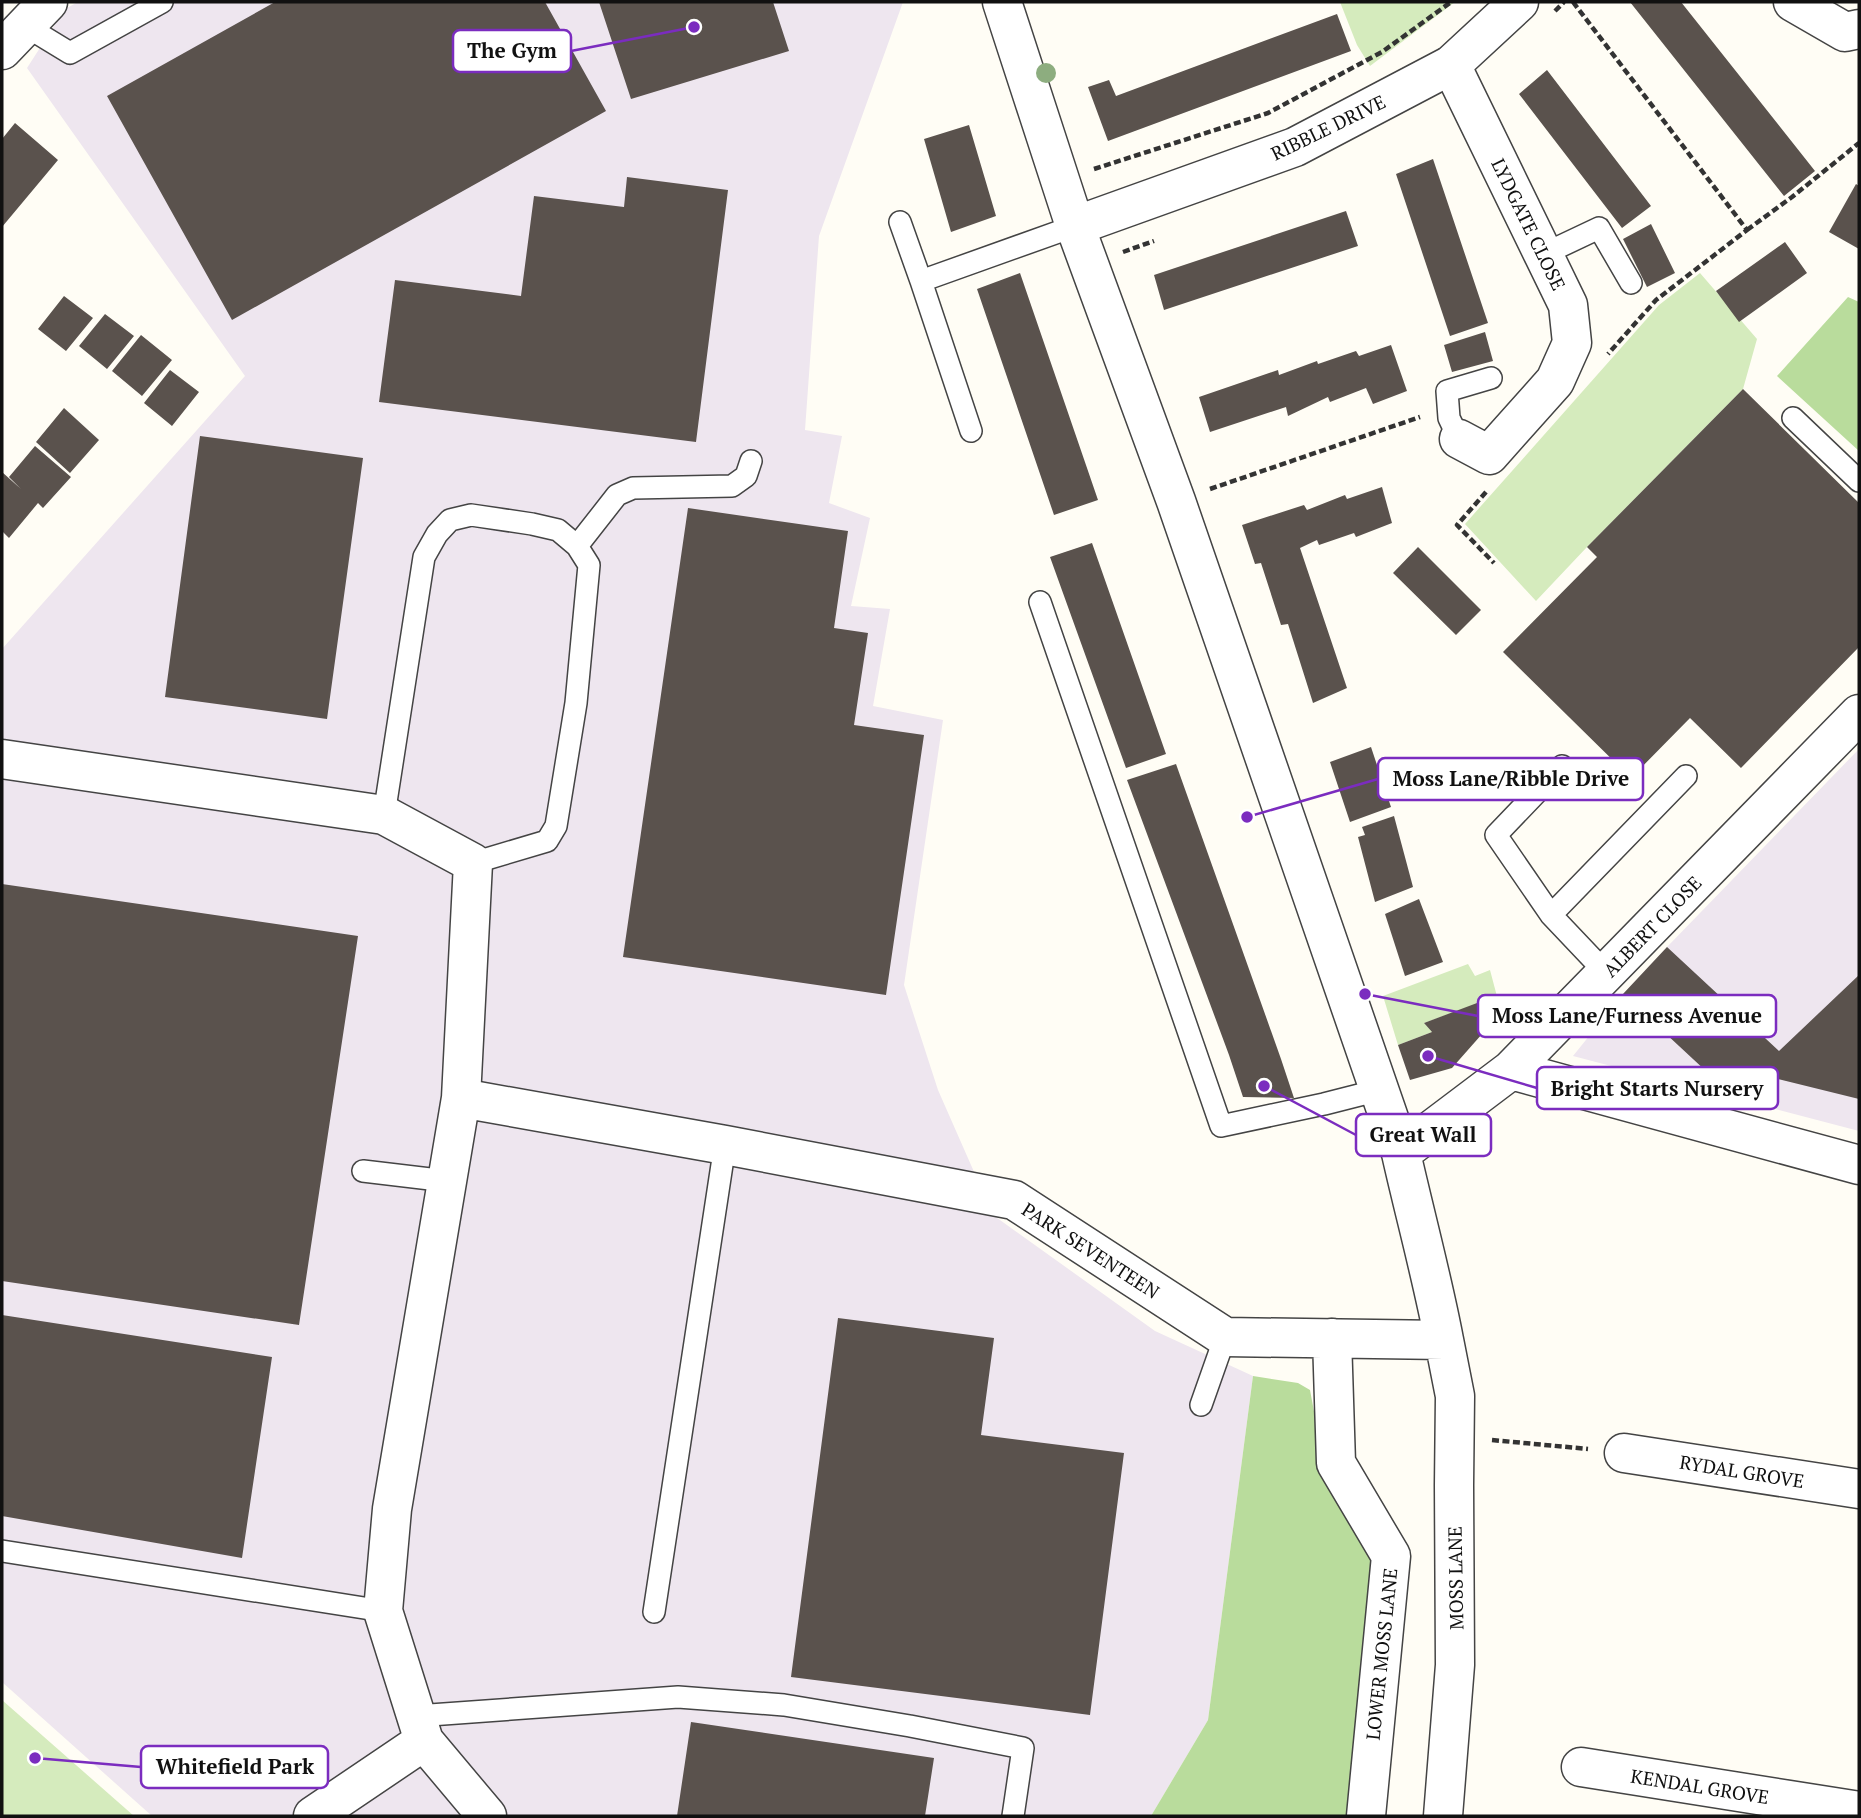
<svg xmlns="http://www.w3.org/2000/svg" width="1861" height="1818" font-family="'PT Serif',serif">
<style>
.industrial{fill:#eee6ef}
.green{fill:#d5ebbd}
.forest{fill:#b9dc9c}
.building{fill:#5a524d}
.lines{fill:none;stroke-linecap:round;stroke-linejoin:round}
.service-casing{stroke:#444;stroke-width:24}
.minor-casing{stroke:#444;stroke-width:41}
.tertiary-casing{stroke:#444;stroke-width:41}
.path{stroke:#333;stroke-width:4.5;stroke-dasharray:7 3.5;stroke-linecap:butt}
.service{stroke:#fff;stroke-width:21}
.minor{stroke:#fff;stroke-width:38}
.tertiary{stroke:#fff;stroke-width:38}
.tree{fill:#8dad7f}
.labels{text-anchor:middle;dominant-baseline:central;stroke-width:7;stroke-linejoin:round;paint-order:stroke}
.street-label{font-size:19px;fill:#111;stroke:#fff}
.leader{fill:none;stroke:#7b2cbf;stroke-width:2.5}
.callout-dot{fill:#7b2cbf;stroke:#fff;stroke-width:2.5}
.callout{fill:#fff;stroke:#7b2cbf;stroke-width:2.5}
.callout-label{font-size:21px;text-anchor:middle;font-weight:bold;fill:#111}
</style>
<rect width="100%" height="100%" fill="#fffdf5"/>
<path class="industrial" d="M78,2H903L819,236L805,430L842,436L829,503L870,518L851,606L890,609L873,706L943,720L904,985L938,1090L993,1215L1155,1331L1253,1376L1208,1720L1151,1816H152L2,1682V649L245,376L27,68L65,9Z
M1859,749V1131L1573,1056L1623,994L1667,947Z"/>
<path class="green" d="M1340,2H1455L1370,66L1357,45Z
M1700,273L1757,339L1743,389L1587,547L1536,601L1465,524L1659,305Z
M1468,964L1475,976L1490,970L1499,1004L1487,1007L1485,1001L1424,1023L1432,1032L1398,1045L1383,996Z
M2,1700L134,1816H2Z"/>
<path class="forest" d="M1848,297L1859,302V451L1777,376Z
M1253,1376L1298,1383L1310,1390L1321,1449L1374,1568L1353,1816H1151L1208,1720Z"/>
<path class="building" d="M275,2H545L606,111L232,320L107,96Z
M599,2H773L789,51L631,99Z
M1630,2H1681L1815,171L1784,196Z
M1337,14L1351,51L1108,141L1088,87L1109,80L1116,96Z
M1547,70L1651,206L1622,228L1519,94Z
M15,123L58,160L2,227V139Z
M969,125L996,216L951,232L924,139Z
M1433,159L1488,323L1450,336L1396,174Z
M627,177L728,190L696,442L379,402L395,280L521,296L534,196L624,207Z
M1856,184L1859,186V249L1829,232Z
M1346,211L1358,246L1164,310L1154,275Z
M1651,224L1675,273L1647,287L1623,239Z
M1785,242L1807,273L1739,322L1716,291Z
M1020,273L1098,500L1054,515L977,289Z
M64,296L93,318L66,351L38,329Z
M105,314L134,336L107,369L79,346Z
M1485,332L1493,361L1452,372L1444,345Z
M141,335L172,360L142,396L112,371Z
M1391,345L1407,391L1373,404L1366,388L1330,402L1328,397L1288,416L1286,407L1210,432L1199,397L1278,370L1279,375L1317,361L1318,364L1356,351L1359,356Z
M170,370L199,392L172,426L144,403Z
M1743,389L1859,503V647L1741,768L1690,718L1631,778L1503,652L1597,557L1587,547Z
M64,408L99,440L70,473L36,442Z
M200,436L363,458L327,719L165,697Z
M35,446L71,477L43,508L38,503L9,538L2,531V472L21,489L9,477Z
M1382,487L1392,523L1356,537L1354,533L1319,545L1317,540L1300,548L1347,688L1313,703L1288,624L1281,625L1261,563L1255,564L1242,525L1304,505L1307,510L1345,495L1347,499Z
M688,508L848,531L834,628L868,633L854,725L924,735L886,995L623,957Z
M1092,543L1166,754L1126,768L1050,557Z
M1418,547L1481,610L1456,635L1393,573Z
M1371,747L1391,807L1350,822L1330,762Z
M1176,764L1281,1059L1294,1098L1243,1097L1229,1055L1127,780Z
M1394,816L1413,887L1375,902L1358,837L1365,835L1362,827Z
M2,884L358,936L299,1325L2,1281Z
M1419,899L1443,962L1405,976L1385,914Z
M1667,947L1779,1051L1859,975V1099L1758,1074L1735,1098L1623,994Z
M1485,1000L1487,1007L1499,1004L1505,1008L1452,1068L1410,1080L1398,1045L1432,1032L1424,1023Z
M2,1315L272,1357L242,1558L2,1516Z
M838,1318L994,1338L981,1435L1124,1453L1090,1715L791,1677Z
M691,1722L934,1758L925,1816H677Z"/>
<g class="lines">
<g class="service-casing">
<path id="service" d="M24,25L70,53L162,2
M900,222L921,281L1075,226
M1544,254L1599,228L1631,283
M921,281L971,431
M1793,418L1859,481
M1459,439L1449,418L1447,391L1491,378
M577,546L617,495L633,488L732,486L746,476L751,461
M1040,602L1221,1126L1324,1104L1379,1090
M1562,766L1496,835L1551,915L1606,973
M384,815L424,557L437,534L450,520L471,515L532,524L558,530L577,546L589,565L576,703L556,826L547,841L473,863
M1551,915L1686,776
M363,1171L447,1181
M1201,1405L1225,1337
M2,1551L383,1611
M654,1612L725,1145
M416,1716L678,1697L784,1705L910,1726L1023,1748L1013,1816"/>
</g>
<g class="minor-casing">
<path id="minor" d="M1793,2L1845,32L1859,29
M1451,65L1568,305L1572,343L1555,381L1489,455L1459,439
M2,759L384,815L473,863L461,1098L392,1509L383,1611L424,1741L487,1816
M1511,1070L1859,1165
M461,1098L725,1145L1014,1200L1225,1337L1444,1340C1432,1277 1415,1215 1401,1153L1176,501L1075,226
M1401,1153L1511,1070L1859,714
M1332,1338L1336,1463L1391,1556L1366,1816
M1624,1453L1859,1489
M1581,1767L1859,1811
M313,1816L424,1741
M1443,1816L1455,1665L1454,1485L1455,1396L1444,1340"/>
</g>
<g class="tertiary-casing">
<path id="tertiary" d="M1002,2L1075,226L1295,147L1451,65L1519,2
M2,50L48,2"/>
</g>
<path class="path" d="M1573,2L1747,230L1656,300L1608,354
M1555,11L1564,2
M1094,169L1268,113L1382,52L1451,2
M1747,230L1792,197L1859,143
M1123,252L1154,241
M1210,489L1420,417
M1486,492L1457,525L1494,563
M1492,1440L1588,1449"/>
<use href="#service" class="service"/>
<use href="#minor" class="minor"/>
<use href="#tertiary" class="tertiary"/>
</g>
<circle class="tree" cx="1046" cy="73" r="10"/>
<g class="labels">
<g class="street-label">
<text transform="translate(1328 127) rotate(-26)">RIBBLE DRIVE</text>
<text transform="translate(1529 224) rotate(64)">LYDGATE CLOSE</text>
<text transform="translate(1652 926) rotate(-46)">ALBERT CLOSE</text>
<text transform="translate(1091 1250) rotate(33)">PARK SEVENTEEN</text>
<text transform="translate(1742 1471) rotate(9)">RYDAL GROVE</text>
<text transform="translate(1455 1578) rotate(-91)">MOSS LANE</text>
<text transform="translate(1381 1654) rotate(-84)">LOWER MOSS LANE</text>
<text transform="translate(1700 1786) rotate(9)">KENDAL GROVE</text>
</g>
</g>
<path class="leader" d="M694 27L571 51M1247 817L1378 779M1365 994L1478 1016M1428 1056L1537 1088M1264 1086L1356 1135M35 1758L141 1767"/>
<g class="callout-dot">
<circle cx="694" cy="27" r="7"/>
<circle cx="1247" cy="817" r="7"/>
<circle cx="1365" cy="994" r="7"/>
<circle cx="1428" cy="1056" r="7"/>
<circle cx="1264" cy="1086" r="7"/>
<circle cx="35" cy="1758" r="7"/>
</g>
<g class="callout">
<rect x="453" y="30" width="118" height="42" rx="7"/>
<rect x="1378" y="758" width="265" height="42" rx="7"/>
<rect x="1478" y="995" width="298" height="42" rx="7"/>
<rect x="1537" y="1067" width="241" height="42" rx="7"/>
<rect x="1356" y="1114" width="135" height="42" rx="7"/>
<rect x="141" y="1746" width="187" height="42" rx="7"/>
</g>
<g class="callout-label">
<text x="512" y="58">The Gym</text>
<text x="1511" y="786">Moss Lane/Ribble Drive</text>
<text x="1627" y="1023">Moss Lane/Furness Avenue</text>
<text x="1657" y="1096">Bright Starts Nursery</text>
<text x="1423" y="1142">Great Wall</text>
<text x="235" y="1774">Whitefield Park</text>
</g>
<rect width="1861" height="1818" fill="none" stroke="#111111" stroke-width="7"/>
</svg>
